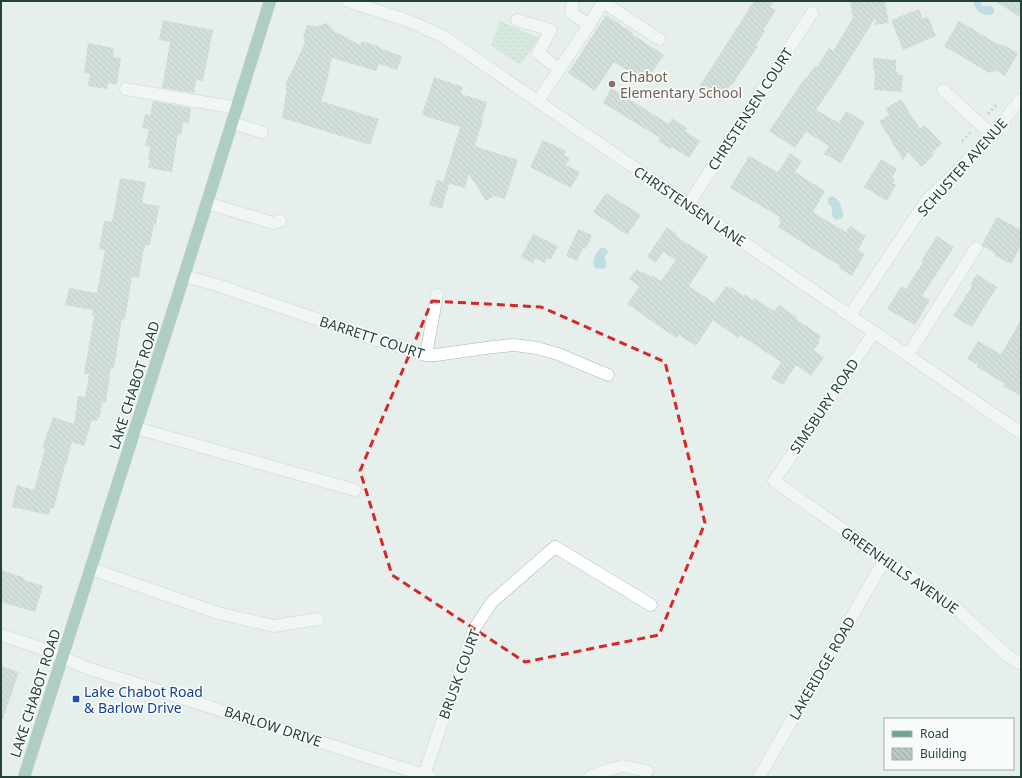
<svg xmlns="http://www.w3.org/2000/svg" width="1022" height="778" font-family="'Noto Sans',sans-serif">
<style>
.park{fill:url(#park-dots)}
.water{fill:#8ec9d4}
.building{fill:url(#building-back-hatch)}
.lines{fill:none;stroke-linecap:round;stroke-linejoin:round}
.minor-casing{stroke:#a8b8b2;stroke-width:13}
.major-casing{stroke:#c2cac8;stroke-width:13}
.path{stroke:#86b3a5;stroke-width:2.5;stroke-dasharray:2 3;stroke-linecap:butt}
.minor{stroke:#fff;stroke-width:12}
.major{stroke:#6aa596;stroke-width:12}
.marked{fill:none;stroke:#d62828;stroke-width:3;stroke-dasharray:8 5;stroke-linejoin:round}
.education-dot{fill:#8d6e63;stroke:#f7fbf9;stroke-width:1.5}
.transit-dot{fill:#1a4fb4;stroke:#f7fbf9;stroke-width:1.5}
.labels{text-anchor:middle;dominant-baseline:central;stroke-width:3.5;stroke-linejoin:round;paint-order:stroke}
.education-label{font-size:14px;fill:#785e54;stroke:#f7fbf9;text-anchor:start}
.street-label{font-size:14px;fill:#24423a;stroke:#f7fbf9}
.transit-label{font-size:14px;fill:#164399;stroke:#f7fbf9;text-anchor:start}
</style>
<defs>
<pattern id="park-dots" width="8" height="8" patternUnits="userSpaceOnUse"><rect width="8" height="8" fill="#bfe0c8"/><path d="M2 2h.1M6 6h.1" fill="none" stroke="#a4c1ad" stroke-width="1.8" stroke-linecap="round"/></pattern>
<pattern id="building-back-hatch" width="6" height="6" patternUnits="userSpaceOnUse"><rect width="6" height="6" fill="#bbcac4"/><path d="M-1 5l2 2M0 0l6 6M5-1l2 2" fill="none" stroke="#98a6a0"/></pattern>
</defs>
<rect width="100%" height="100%" fill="#e6efeb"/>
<path class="park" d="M500,21L539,38L520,65L491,45Z"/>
<path class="water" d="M973,1H980L981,5C986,7 990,4 994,8V13C984,19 975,11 973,1Z
M832,196C840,199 842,208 843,215L842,218L836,220L832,216V208L828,203V198Z
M602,247L607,250L608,252C606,254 605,257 605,259C605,260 606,261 606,262C608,271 600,269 595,268C591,262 596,251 602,247Z"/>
<path class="building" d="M754,1H774L770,7L776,10L763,30L765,31L756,45L758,46L732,85L731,84L720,101L699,87Z
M850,1H885L889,23L875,25L876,17L841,73L816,110L839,123L846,111L865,122L841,163L824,154L829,146L806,132L795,148L769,131L804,79L805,80L815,66L817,67L829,48L833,51L853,18Z
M995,1H1021V18Z
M919,9L923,19L928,16L936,36L903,50L891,20Z
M606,15L633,33L632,34L664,55L645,82L614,62L595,91L568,73Z
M163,20L213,30L203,81L196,80L194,93L162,88L170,42L159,40Z
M959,21L1001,46L1002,44L1018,53L1005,76L995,70L993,73L990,72L989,73L944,46Z
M327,23L334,31L360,45L362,41L380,47L379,48L402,56L397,70L379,64L376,71L332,58L325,90L321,101L379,119L370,145L282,118L286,93V82L291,73L305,42L303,37L307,25L317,26Z
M88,43L114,48L113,57L121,58L117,85L108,83L107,89L88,86L90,74L84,73Z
M873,58L896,60V72H898V75H903L902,92L874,90L875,70H873Z
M434,77L463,87L461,94L487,102L482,119H483L475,146L518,160L505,199L494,196L486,201L469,174L465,188L443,182L460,127L422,115Z
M611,88L669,124L672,118L687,128L685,131L700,141L689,158L672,147L670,149L658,141L660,138L603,103Z
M901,99L920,129L924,125L942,143L932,153L934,155L922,167L908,152L903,160L879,121L889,115L885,109Z
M153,101L191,108L189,123L183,122L181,135L178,134L172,172L148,168L150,160H148L150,147L145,146L149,129L142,128L145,114L150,115Z
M543,140L566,151L564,155L570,158L566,165L580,172L571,188L530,167Z
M790,153L802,161L795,172L825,191L813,212L846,232L850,226L866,236L858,250L865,254L852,276L839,268L840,266L778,227L781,222L778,220L780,217L730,188L749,156L778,172Z
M881,159L897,169L892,178L895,180L893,183L896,185L887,201L864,187Z
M120,178L146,182L142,203L159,206L156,225L154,224L150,245H146L145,248H144L139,278L132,277L125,319H122L114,368H111L106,403L102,402L100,417H98L97,421L92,420L84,446L72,442L66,465H65L54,508H51L49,515L12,507L17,485L34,490L45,449L42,448L53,417L74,424L78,396L85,397L89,374H84L94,316H92L93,310L65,305L69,288L97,293L105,250L99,249L104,221L112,222Z
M437,180L449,184L442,209L429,205Z
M606,193L641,215L627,235L593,212Z
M997,217L1021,230V246L1011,264L995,256L996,254L983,246L982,244Z
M667,227L677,234L676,236L708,257L689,286L714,303L726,286L730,288L731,287L744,296L745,294L752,300L754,298L774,311L779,305L797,317L796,319L821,336L818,341L820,342L814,350L824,358L811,376L796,365L783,385L771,378L781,362L740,335L738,338L713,320L696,346L679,335L676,338L627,304L639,287L629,279L637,269L642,273L643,272L651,277L652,275L661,281L676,260L663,252L655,263L647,257Z
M578,229L592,235L586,249L583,248L577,261L566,256Z
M533,234L558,246L551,260L547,258L545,263L535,258L533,263L521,257Z
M937,236L954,247L922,296L930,300L915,325L887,309L901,286L906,289L923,262L921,261Z
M977,274L997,287L972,327L953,316L972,286L970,285Z
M1021,320V396L1003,386L1005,384L977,367L978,365L967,359L978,341L1001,354Z
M1,570L25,578L24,580L43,586L35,612L1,602Z
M1,666L19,672L3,719H1Z"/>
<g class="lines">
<g class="minor-casing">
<path id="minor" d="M348,1L409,21L444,37L1021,433
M573,1L571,13L589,25
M517,20L551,30L538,53L559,69
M126,89L237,108
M943,90L992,135
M538,101L589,25L603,2L659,39
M232,123L262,132
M207,203L273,223L280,221
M688,205L812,13
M184,276L217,285L377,340L426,355H436L493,347L514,345L537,348L558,354L608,375
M850,315L863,296L926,201L968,160L992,135L1021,99
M874,332L774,481L885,559L952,605L1008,656L1021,664
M426,355L437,295
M908,355L976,248
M136,428L355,490
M91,569L218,613L274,626L318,619
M1,635L32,645L90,669L431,777
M424,775L474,629L492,602L555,547L651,605
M590,777L601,772L623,766L647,771
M759,777L885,559"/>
</g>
<g class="major-casing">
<path id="major" d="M24,777L184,276L270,1"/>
</g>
<path class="path" d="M988,114L997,104
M962,141L971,132"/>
<use href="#minor" class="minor"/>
<use href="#major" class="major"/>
</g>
<path d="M0 0H1022V778H0ZM432,301L541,307L665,362L705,523L659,635L525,662L392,575L360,471Z" fill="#e6efeb" fill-opacity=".55" fill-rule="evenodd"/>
<path class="marked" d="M432,301L541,307L665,362L705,523L659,635L525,662L392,575L360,471Z"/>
<circle class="education-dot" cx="612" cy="84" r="4"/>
<rect class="transit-dot" x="72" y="695" width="8" height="8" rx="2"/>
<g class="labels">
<g class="education-label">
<text x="620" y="76">Chabot<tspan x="620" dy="16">Elementary School</tspan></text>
</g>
<g class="street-label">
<text transform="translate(750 109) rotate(-57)">CHRISTENSEN COURT</text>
<text transform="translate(962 167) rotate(-48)">SCHUSTER AVENUE</text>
<text transform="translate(690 206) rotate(34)">CHRISTENSEN LANE</text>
<text transform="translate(372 337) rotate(18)">BARRETT COURT</text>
<text transform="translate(134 385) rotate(-72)">LAKE CHABOT ROAD</text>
<text transform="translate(824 406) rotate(-56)">SIMSBURY ROAD</text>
<text transform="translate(900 570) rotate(35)">GREENHILLS AVENUE</text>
<text transform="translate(822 668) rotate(-60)">LAKERIDGE ROAD</text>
<text transform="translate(459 674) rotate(-70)">BRUSK COURT</text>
<text transform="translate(35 693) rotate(-72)">LAKE CHABOT ROAD</text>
<text transform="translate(273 726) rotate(18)">BARLOW DRIVE</text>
</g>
<g class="transit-label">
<text x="84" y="691">Lake Chabot Road<tspan x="84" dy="16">&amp; Barlow Drive</tspan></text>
</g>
</g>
<rect width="1022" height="778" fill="none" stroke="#24423a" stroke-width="4"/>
<rect x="884" y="718" width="130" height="52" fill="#f7fbf9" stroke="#a3b1ad"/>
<rect x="892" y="731" width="20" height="6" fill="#6aa596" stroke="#a3b1ad"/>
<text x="920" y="738" font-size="12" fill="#24423a">Road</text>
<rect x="892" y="748" width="20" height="12" fill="url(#building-back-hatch)" stroke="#a3b1ad"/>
<text x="920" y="758" font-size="12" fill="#24423a">Building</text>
</svg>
